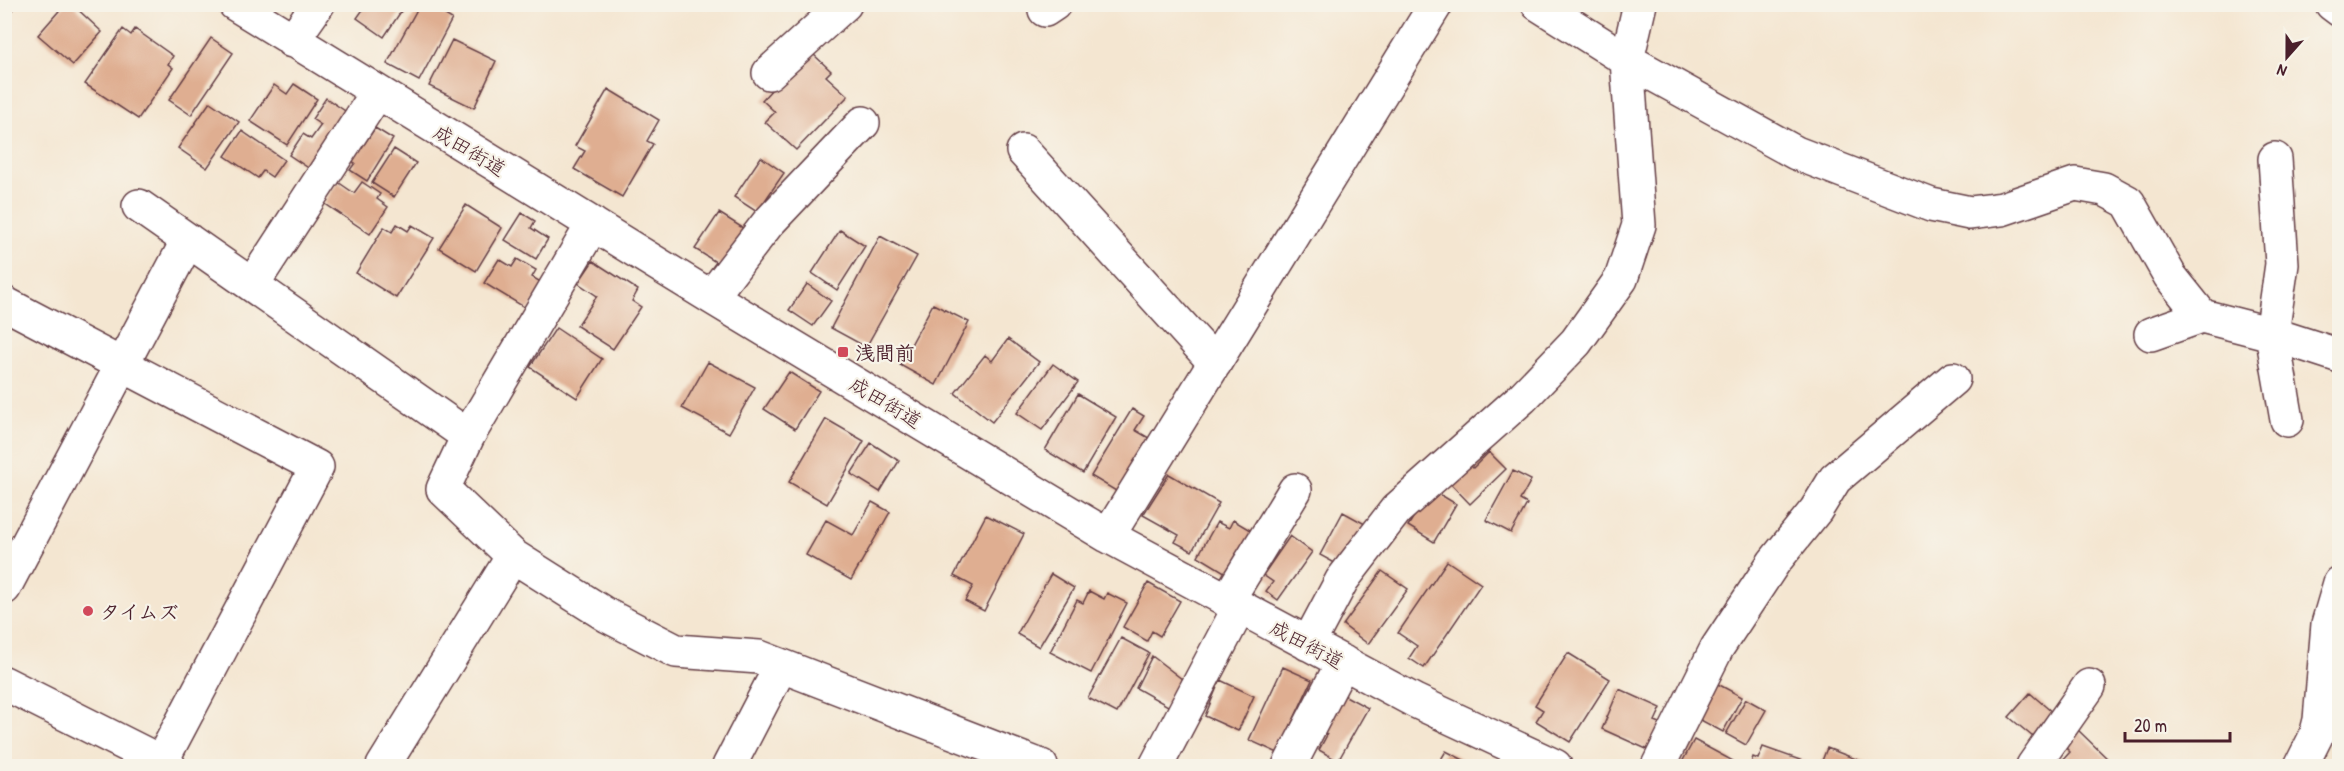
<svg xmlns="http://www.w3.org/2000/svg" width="2344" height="771" font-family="'Patrick Hand','Klee One',sans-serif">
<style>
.building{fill:#dfae91}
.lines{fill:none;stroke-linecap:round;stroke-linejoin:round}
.minor-casing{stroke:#643d44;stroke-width:36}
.minor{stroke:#fff;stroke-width:33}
.poi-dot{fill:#d1495b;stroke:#f7f3e8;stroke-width:2}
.labels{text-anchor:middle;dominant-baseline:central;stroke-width:4.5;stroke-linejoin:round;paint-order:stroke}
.street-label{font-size:20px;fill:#4a1f2b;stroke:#f7f3e8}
.poi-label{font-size:20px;font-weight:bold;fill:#4a1f2b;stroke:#f7f3e8;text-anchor:start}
</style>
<rect width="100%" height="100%" fill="#f7f3e8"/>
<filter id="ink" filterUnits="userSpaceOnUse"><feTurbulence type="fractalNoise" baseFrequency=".0167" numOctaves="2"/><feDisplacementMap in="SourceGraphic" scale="12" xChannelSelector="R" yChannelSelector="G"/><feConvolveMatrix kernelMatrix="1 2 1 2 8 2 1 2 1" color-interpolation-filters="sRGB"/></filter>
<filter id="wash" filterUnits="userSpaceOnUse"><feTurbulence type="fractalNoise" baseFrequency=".008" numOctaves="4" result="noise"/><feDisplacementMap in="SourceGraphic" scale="24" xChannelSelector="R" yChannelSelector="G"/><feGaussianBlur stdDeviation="1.35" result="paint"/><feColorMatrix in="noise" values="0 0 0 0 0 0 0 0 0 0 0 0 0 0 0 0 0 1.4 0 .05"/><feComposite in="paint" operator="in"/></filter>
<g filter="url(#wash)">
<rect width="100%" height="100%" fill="#f4e6d1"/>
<g id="blocks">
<path class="building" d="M4,4H17L4,20Z
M65,4H72L102,32L73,65L38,35Z
M367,4H406L384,37L357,18Z
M420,4H427L452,19L419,81L387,64Z
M123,29L131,35L135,29L173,56L168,64L173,68L138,119L85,84Z
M211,38L233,53L191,115L169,100Z
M452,40L496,61L474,108L429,86Z
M813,54L831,71L826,76L848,96L796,150L765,122L775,112L762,100L803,56Z
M294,84L317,99L287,145L250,121L274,85L287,94Z
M608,89L659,120L647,141L653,144L622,197L574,169L585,151L575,146Z
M326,98L348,113L310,169L289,155L303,134L311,139L321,125L312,119Z
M210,102L239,122L207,168L178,148Z
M375,128L393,139L367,181L350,170L355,163L349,159L361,140L365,143Z
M242,131L284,160L272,177L263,171L258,178L225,156Z
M394,149L416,163L394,197L372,183Z
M761,157L784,173L757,212L734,197Z
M338,182L354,193L362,182L380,194L377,199L388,207L370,234L324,203Z
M466,205L502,228L476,271L439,248Z
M522,213L535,221L531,228L548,239L536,259L505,240Z
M719,213L746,230L722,266L695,249Z
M397,224L408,231L412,225L434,238L396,298L356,273L384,227L392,232Z
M840,230L865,246L837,290L812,273Z
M880,236L917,256L866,347L831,328Z
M499,259L512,267L517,259L536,270L532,277L544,284L529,310L484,283Z
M593,261L638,290L632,301L641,307L613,349L577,326L597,296L578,283Z
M807,284L831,301L813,326L789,310Z
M933,304L969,322L936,385L900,365Z
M556,328L602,359L577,398L530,367Z
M1008,339L1039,362L992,422L955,393L985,355L992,361Z
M708,362L755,387L729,433L682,408Z
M1053,364L1078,382L1042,430L1017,413Z
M789,372L819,391L795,429L764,409Z
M1078,394L1116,417L1083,473L1045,450Z
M1132,409L1144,416L1135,430L1154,441L1121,494L1091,476Z
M826,419L864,441L827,504L789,482Z
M871,443L899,461L880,492L851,474Z
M1489,452L1506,469L1470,504L1447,480L1466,461L1473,468Z
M1513,471L1531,480L1520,500L1527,504L1511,533L1486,520Z
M1169,474L1219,503L1192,551L1175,542L1179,535L1143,515Z
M1431,489L1456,504L1434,542L1408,526Z
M872,502L890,512L851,580L806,555L826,520L853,535Z
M1343,512L1365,524L1342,567L1320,555Z
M986,515L1024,534L984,611L965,601L973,586L954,576Z
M1233,520L1255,533L1231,576L1198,556L1217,522L1229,528Z
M1290,536L1312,552L1278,600L1266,591L1273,582L1263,575Z
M1447,561L1481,584L1424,668L1409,658L1417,646L1398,633Z
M1382,571L1408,589L1368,644L1343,625Z
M1051,574L1074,588L1039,647L1017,634Z
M1148,583L1180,601L1160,636L1152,631L1147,641L1123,627Z
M1089,591L1104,599L1107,593L1127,603L1091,673L1050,652L1077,600L1083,603Z
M1121,638L1149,653L1117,713L1088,698Z
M1568,653L1610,679L1570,742L1536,721L1543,710L1535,705Z
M1152,656L1187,683L1175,710L1136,688Z
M1283,667L1312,680L1278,753L1249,740Z
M1220,680L1254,696L1238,731L1205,716Z
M1714,682L1742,697L1723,732L1695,717Z
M1619,689L1661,708L1655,721L1665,725L1653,752L1602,729Z
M1340,693L1368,708L1338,761L1319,750L1327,735L1319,730Z
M2030,693L2053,713L2033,737L2009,717Z
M1746,699L1766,710L1746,745L1726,734Z
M2077,729L2112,763L2109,766H2066L2061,762L2070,752L2062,744Z
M1694,740L1733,761L1730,766H1680Z
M1763,747L1817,766H1750L1753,757L1758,759Z
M1827,748L1866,763L1865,766H1820Z
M1446,751L1475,766H1437Z"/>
</g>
</g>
<g filter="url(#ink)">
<use href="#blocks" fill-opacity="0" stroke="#643d44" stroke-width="1.5"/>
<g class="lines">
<g class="minor-casing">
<path id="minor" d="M235,4L711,297L1108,536L1415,701L1555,766
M1538,4L1627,60L1796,153L1931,205L1970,213L2002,209L2075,184L2104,189L2128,202L2170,276L2202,316L2272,334L2340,356
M2332,4L2340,10
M1045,10L1054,4
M292,41L318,4
M769,73L845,4
M1023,151L1215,363
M2275,159L2282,264L2272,334L2287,420
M139,206L468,436
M593,224L468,436L443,489L513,556L608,616L676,651L759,657L1041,766
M252,285L377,93
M711,297L768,223L863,123
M4,303L317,467L161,762
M2151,334L2202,316
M1108,536L1436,4
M4,588L188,240
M1227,601L1295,490
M1308,644L1342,580L1396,510L1522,398L1576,342L1621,279L1639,225L1627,60L1640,4
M4,683L169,766
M383,766L513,556
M729,766L781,666
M1156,766L1239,608
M1289,766L1343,662
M1658,766L1717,648L1774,562L1816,510L1835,479L1953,379
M2033,766L2089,686
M2301,766L2316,736L2320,720L2328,624L2340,583"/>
</g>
<use href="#minor" class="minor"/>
</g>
</g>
<g class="poi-dot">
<rect x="837" y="346" width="12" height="12" rx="3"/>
<circle cx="88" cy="611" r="6"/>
</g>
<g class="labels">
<g class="street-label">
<text transform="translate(470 150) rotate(31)">成田街道</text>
<text transform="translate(886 402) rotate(31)">成田街道</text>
<text transform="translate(1307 644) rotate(28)">成田街道</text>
</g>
<g class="poi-label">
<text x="855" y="352">浅間前</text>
<text x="100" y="611">タイムズ</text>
</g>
</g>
<rect width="2344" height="771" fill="none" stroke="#f7f3e8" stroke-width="24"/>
<g transform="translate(2287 57) rotate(201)" stroke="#f7f3e8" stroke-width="4.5" paint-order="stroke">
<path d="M0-4.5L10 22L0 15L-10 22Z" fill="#4a1f2b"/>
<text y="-9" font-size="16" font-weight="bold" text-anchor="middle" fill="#4a1f2b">N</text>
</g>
<path d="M2125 732v9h105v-9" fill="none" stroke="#4a1f2b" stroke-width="3"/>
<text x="2134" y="732" font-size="18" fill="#4a1f2b" stroke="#f7f3e8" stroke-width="4.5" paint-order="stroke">20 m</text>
</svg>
